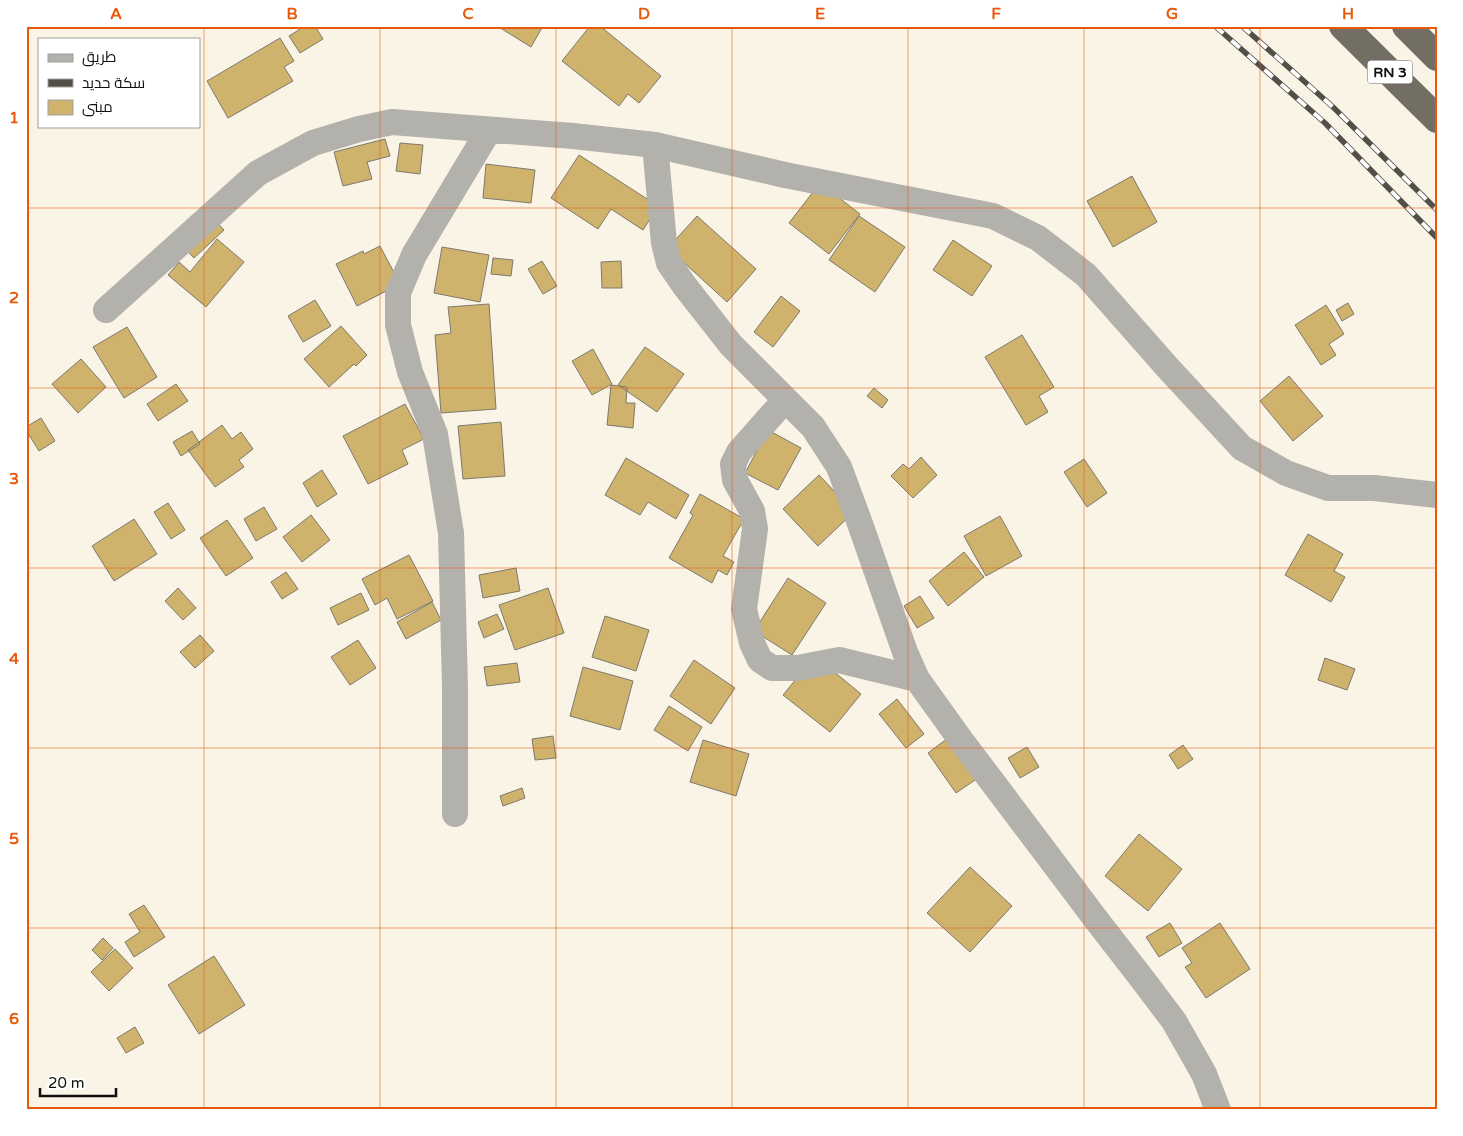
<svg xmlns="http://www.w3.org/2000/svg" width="1463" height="1136" font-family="'Varela Round',Cairo,sans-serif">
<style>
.building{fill:#cfb36c;stroke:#7d796d}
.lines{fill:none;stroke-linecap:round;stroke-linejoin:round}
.minor{stroke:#b3b1ab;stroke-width:26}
.trunk{stroke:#726e64;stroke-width:28}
.rail-casing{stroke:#524f48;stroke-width:5.5}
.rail{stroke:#fff;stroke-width:4;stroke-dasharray:11;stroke-linecap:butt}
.grid{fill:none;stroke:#e8590c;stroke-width:1;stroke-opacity:0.55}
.labels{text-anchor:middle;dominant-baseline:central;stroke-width:5;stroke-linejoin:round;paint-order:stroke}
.shield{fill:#fff;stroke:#595855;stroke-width:1}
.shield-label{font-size:14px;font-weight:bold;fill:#12100c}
.neatline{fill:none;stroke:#e8590c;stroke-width:2}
.grid-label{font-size:16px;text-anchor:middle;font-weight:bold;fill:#e8590c}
</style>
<rect width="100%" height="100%" fill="#faf4e7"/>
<path class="building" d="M305,26H315L323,39L300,53L289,36Z
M497,26H543L531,47Z
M590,26H600L661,76L639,103L628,94L619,106L562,61Z
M280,38L294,61L284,67L293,81L228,118L207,81Z
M385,139L390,156L367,162L372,179L343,186L334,152Z
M400,143L423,145L420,174L396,171Z
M579,155L658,206L643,230L611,209L598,229L551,198Z
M486,164L535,170L531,203L483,198Z
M1132,176L1157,222L1113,247L1087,201Z
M820,183L860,214L829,254L789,223Z
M209,214L224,230L194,258L179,242Z
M697,216L756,269L727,302L668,248Z
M859,216L905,247L875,292L829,260Z
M217,239L244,262L206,307L168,275L179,262L190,272Z
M953,240L992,266L972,296L933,270Z
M380,246L400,284L357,306L336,264L363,251L364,254Z
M442,247L489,255L480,302L434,293Z
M493,258L513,260L511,276L491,274Z
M542,261L557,286L543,294L528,269Z
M621,261L622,288H602L601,262Z
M781,296L800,311L773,347L754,332Z
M315,300L331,326L303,342L288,316Z
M1348,303L1354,314L1342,321L1336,310Z
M489,304L496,409L441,413L435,335L451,333L448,307Z
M1326,305L1344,334L1329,344L1336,355L1321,365L1295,325Z
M341,326L367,355L356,366L354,364L329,387L304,359Z
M127,327L157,377L124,398L93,347Z
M1022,335L1054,387L1039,396L1048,412L1026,425L985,357Z
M645,347L684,374L657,412L618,385Z
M593,349L612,384L592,395L572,361Z
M81,359L106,387L78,413L52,384Z
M1289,376L1323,416L1293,441L1260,401Z
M176,384L188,401L158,421L147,404Z
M611,385L627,387L626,403H635L633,428L607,425Z
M874,388L888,400L882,408L867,396Z
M405,404L424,439L402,450L408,464L368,484L343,436Z
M41,418L55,441L39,451L26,430V427Z
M501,422L505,476L463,479L458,426Z
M222,425L232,439L241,432L253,449L239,460L244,467L215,487L188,450Z
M768,430L801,448L778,490L745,473Z
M192,431L200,444L181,456L173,442Z
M921,457L937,475L913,498L891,476L903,464L909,469Z
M626,458L689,495L676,519L648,502L640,515L605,495Z
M1084,459L1107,493L1087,507L1064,472Z
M322,470L337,494L317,507L303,483Z
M819,475L854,512L818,546L783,509Z
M700,494L744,519L723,556L734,562L727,575L718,570L712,583L669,558L693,515L690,513Z
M168,503L185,530L171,539L154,512Z
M264,507L277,529L256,541L244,519Z
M311,515L330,540L302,562L283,537Z
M1000,516L1022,556L986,576L964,536Z
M134,519L157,554L114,581L92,546Z
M227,520L253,558L226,576L200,538Z
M1308,534L1343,554L1334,571L1345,577L1331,602L1285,575Z
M964,552L984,577L948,606L929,581Z
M409,555L433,601L397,619L387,598L375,605L362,579Z
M516,568L520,591L483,598L479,575Z
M286,572L298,589L282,599L271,582Z
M788,578L826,603L792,655L754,631Z
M178,588L196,608L183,620L165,601Z
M548,588L564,633L515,650L499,605Z
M361,593L369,610L338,625L330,608Z
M920,596L934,618L917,628L904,606Z
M432,602L441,620L406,639L397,622Z
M497,614L504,629L484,638L478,622Z
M605,616L649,630L636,671L592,657Z
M200,635L214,651L195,668L180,652Z
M358,640L376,668L350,685L331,657Z
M815,656L861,694L830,732L783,695Z
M1325,658L1355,669L1347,690L1318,680Z
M694,660L735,688L711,724L670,696Z
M517,663L520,682L487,686L484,667Z
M583,667L633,681L620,730L570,716Z
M897,699L924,734L906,748L879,714Z
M669,706L702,727L688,751L654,730Z
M553,736L556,758L535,760L532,739Z
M948,738L978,778L956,793L928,753Z
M703,740L749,754L736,796L690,782Z
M1183,745L1193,759L1178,769L1169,755Z
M1027,747L1039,767L1020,778L1008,758Z
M522,788L525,798L503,806L500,796Z
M1139,834L1182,869L1148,911L1105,876Z
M970,867L1012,906L970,952L927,913Z
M144,905L165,937L134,957L125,942L140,932L129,914Z
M1170,923L1182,943L1159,957L1146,937Z
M1220,923L1250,969L1206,998L1185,967L1192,963L1182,948Z
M103,938L113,948L102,960L92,950Z
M115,949L133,968L109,991L91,972Z
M214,956L245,1005L199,1034L168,985Z
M135,1027L144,1043L126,1053L117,1038Z"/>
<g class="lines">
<path class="minor" d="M655,145L664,243L669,263L684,285L731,345L813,427L839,467L858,518L905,652L917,679L960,739L1098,922L1143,980L1174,1021L1204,1074L1218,1110
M106,310L258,173L313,143L359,129L392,122L573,136L655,145L785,175L993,216L1038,238L1086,275L1168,368L1242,448L1286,473L1328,488H1374L1437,495
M785,400L739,452L733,464L735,480L752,511L755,529L744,609L752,643L760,660L772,668H798L839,660L917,679
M455,814V687L451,533L435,434L410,372L398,325V293L414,255L489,130"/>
<path class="trunk" d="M1343,26L1437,119
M1406,26L1437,57"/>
<g class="rail-casing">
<path id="rail" d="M1215,26L1325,123L1437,238
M1242,26L1333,107L1437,210"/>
</g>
<use href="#rail" class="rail"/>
</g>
<path class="grid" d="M204,26V1110M380,26V1110M556,26V1110M732,26V1110M908,26V1110M1084,26V1110M1260,26V1110M26,208H1437M26,388H1437M26,568H1437M26,748H1437M26,928H1437"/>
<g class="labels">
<rect class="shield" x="1367.5" y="60.5" width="45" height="23" rx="4"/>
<g class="shield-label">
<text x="1390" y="72">RN 3</text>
</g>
</g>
<rect width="1463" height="1136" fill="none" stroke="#ffffff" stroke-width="55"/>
<rect x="38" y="38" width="162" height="90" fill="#ffffff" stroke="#a09f9e"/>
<rect x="48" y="54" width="25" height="8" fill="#b3b1ab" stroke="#a09f9e"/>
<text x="82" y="62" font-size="15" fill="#12100c">طريق</text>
<rect x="48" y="79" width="25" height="8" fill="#524f48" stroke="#a09f9e"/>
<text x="82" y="88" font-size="15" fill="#12100c">سكة حديد</text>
<rect x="48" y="100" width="25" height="15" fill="#cfb36c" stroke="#a09f9e"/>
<text x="82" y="112" font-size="15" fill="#12100c">مبنى</text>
<path d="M40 1088v8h76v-8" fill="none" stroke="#12100c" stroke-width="2.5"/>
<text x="48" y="1088" font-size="15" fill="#12100c" stroke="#ffffff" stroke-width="4" paint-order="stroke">20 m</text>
<rect x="28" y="28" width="1408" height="1080" class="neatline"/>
<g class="grid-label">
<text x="116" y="19">A</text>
<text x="292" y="19">B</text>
<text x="468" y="19">C</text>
<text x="644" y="19">D</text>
<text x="820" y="19">E</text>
<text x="996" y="19">F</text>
<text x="1172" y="19">G</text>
<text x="1348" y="19">H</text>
<text x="14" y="123">1</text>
<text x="14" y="303">2</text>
<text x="14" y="484">3</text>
<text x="14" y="664">4</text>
<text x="14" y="844">5</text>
<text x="14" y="1024">6</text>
</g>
</svg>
